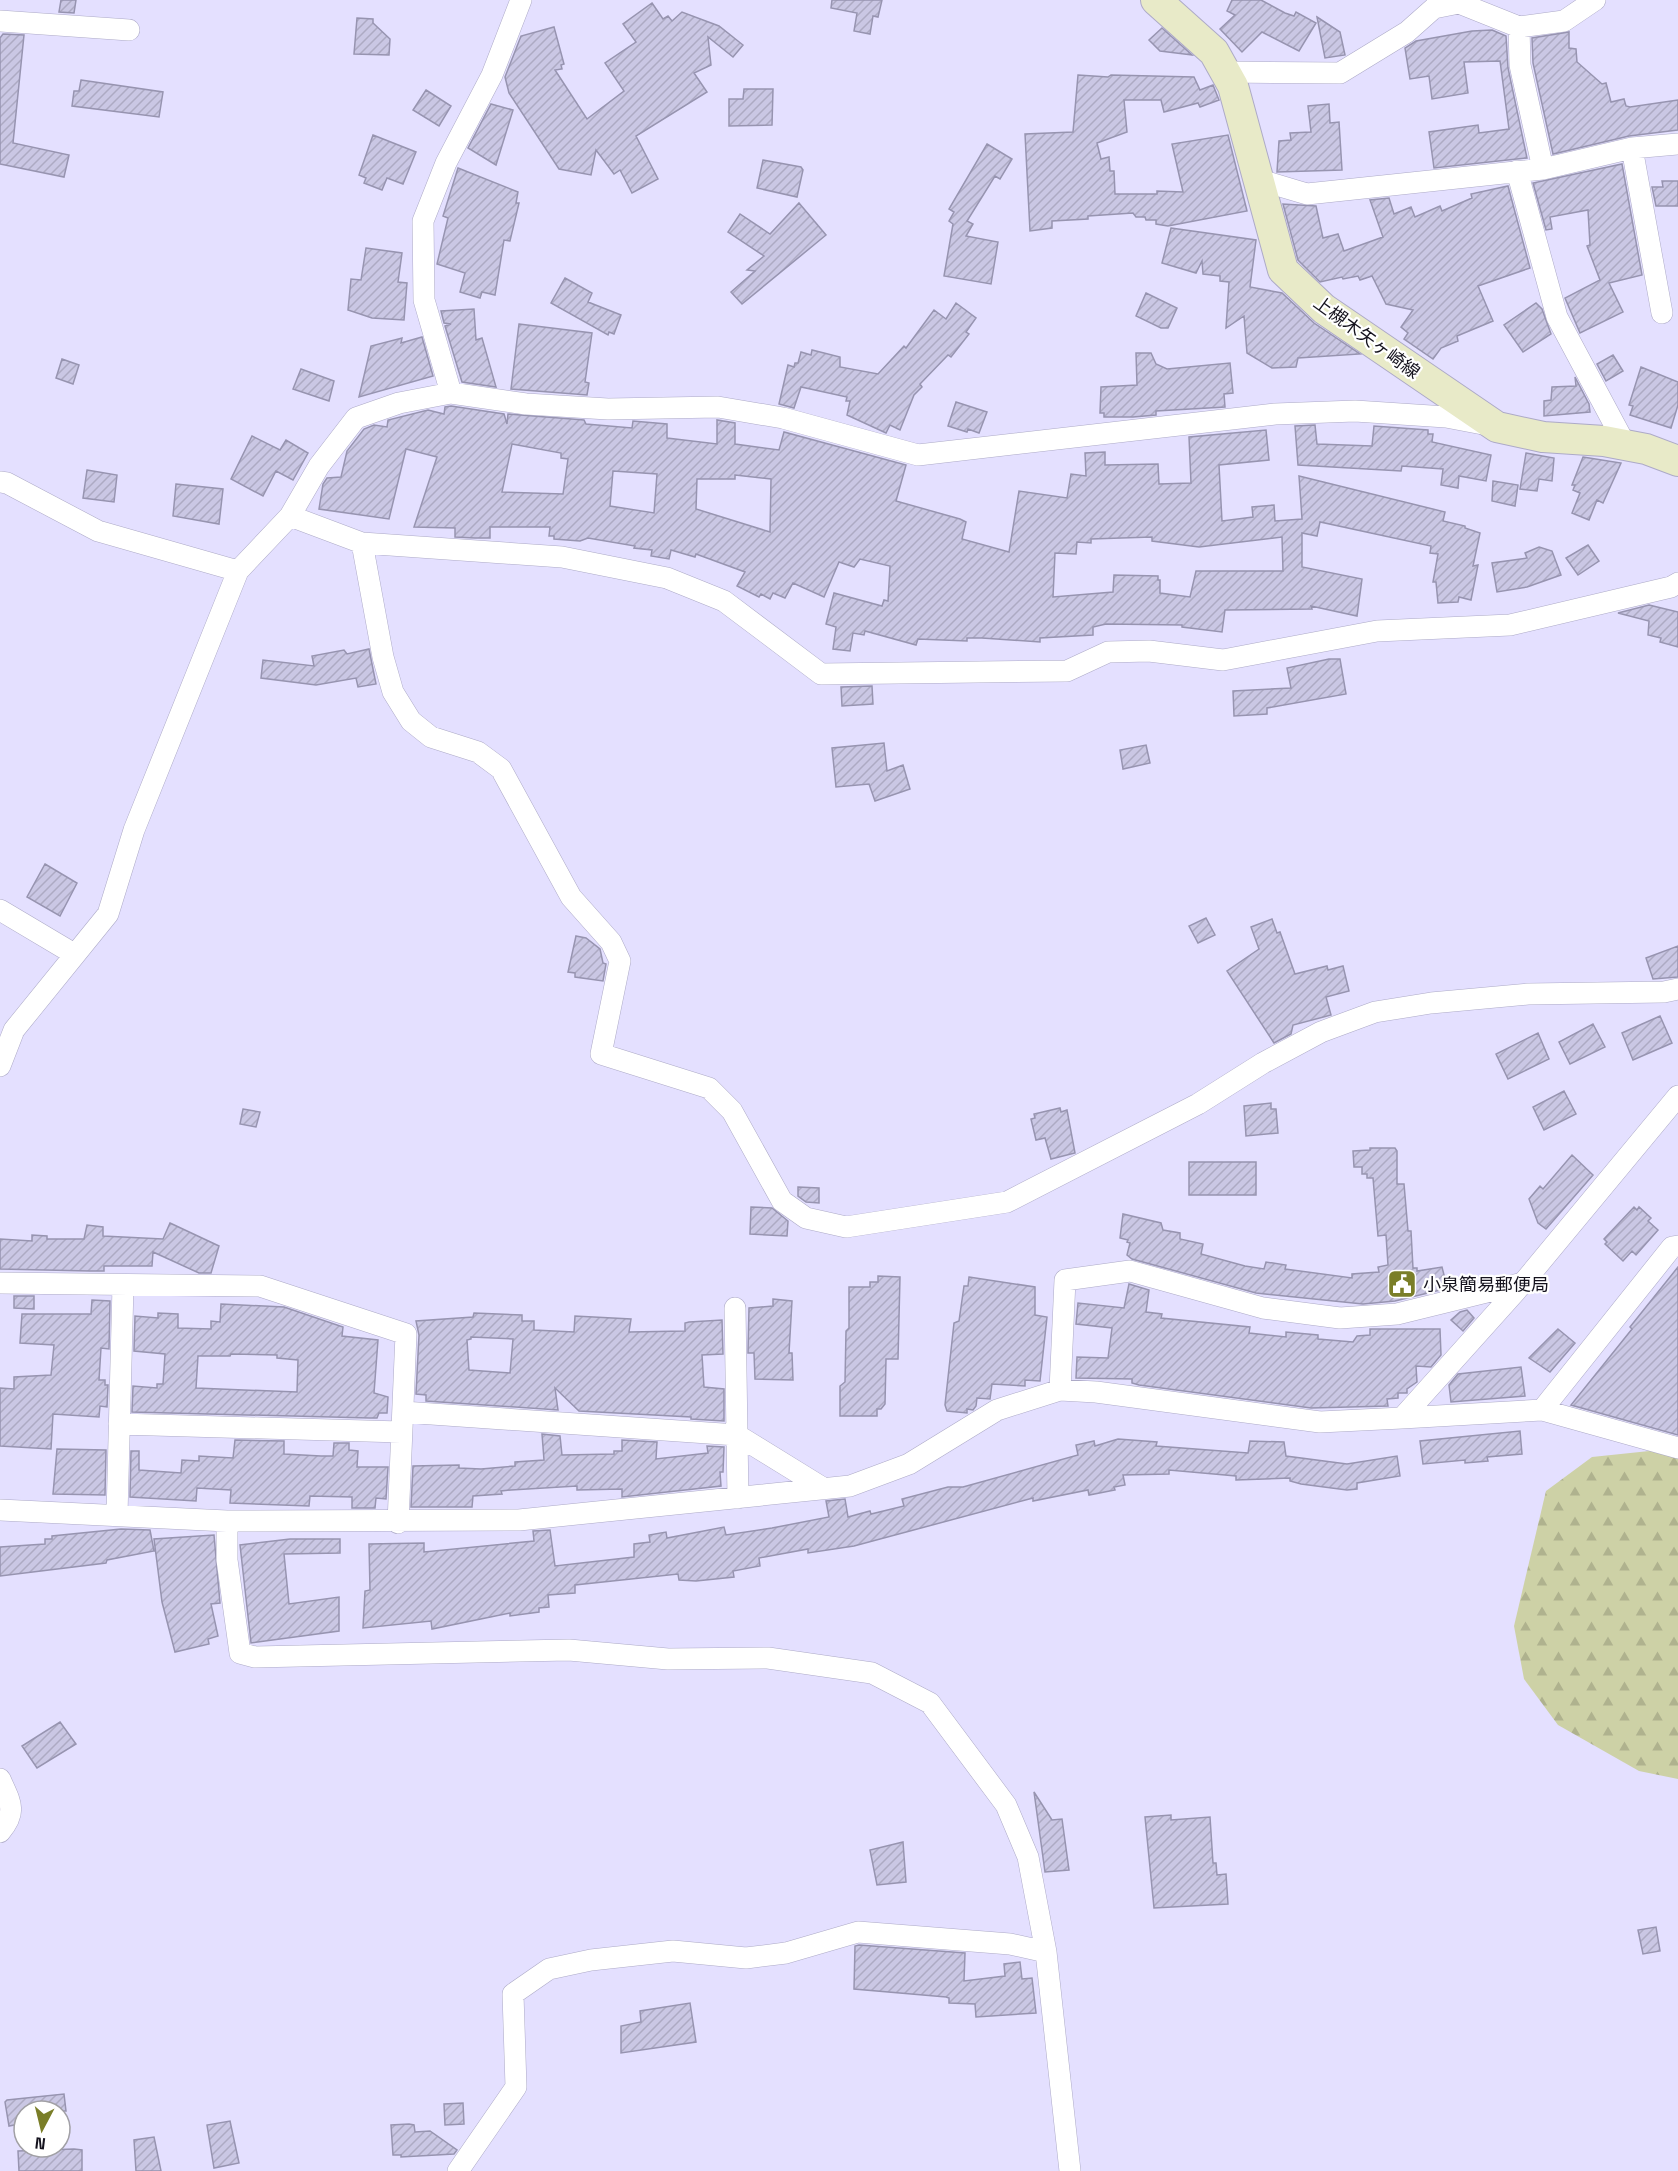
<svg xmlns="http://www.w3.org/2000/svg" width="1678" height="2171" font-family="'Space Grotesk','Noto Sans JP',sans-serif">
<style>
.forest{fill:url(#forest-firs)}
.building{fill:url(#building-hatch);stroke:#9794b0;stroke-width:1.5;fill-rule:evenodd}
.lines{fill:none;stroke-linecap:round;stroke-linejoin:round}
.minor-casing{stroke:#adaac7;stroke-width:22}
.secondary-casing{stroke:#adaac7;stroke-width:32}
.minor{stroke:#fff;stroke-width:21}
.secondary{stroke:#e8eac8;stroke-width:30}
.labels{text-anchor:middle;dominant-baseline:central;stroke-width:4.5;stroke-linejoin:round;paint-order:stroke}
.street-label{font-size:18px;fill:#14121d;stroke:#fff}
.poi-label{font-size:18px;fill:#14121d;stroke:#fff;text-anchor:start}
</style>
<defs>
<pattern id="forest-firs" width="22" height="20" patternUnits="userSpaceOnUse" patternTransform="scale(1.5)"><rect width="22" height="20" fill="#cdd1a6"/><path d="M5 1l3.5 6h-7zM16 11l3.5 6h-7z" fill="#afb28e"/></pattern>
<pattern id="building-hatch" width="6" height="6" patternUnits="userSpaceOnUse" patternTransform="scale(1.5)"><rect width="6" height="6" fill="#cac7e4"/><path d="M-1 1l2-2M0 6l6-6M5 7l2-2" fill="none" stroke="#adaac3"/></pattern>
</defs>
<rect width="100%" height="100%" fill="#e4e0ff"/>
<path class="forest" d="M1678,1448V1779L1639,1771L1558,1725L1524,1679L1514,1626L1546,1491L1592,1457Z"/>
<path class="building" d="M61,0H76L74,13L59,12Z
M832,0H882L878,17L873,16L870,34L854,31L857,13L831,8Z
M1232,0H1261L1285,13L1294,16L1296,12L1316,23L1299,51L1262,32L1242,52L1220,29L1235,15L1227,11Z
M652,3L663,19L668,16L672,21L682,12L719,26L743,45L733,57L708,37L711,65L694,73L707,92L636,136L658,179L632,193L620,170L614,174L596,150L591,175L559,169L509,93L505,77L521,36L554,27L564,64L561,65L562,69L555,70L587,119L624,91L605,63L636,42L623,24Z
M1317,17L1340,32L1345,55L1325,58Z
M357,18L373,19V23L390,39L389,55L354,54Z
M1162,28L1192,55L1160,51L1149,40Z
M1492,30L1506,36L1508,68L1527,158L1434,168L1429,132L1478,125L1479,133L1509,129L1500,61L1464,62L1468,93L1432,99L1429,76L1410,79L1405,48L1416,41L1472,31Z
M1569,32V48L1576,49L1577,62L1602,84L1606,83L1611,102L1624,99L1626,106L1630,107L1678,100V130L1629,136L1553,154L1533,63L1532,38Z
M3,34L24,35L13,143L69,155L64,177L0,164V38Z
M1078,75L1108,77L1111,75L1194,77L1200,90L1213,85L1219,100L1200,107L1198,103L1164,112L1161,100H1124L1127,132L1097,143L1101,159L1109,157L1110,171H1114L1115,194H1157V191L1183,192L1172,144L1228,135L1247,211L1168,226L1156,224V220H1146L1145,217H1136L1133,213L1088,216V219L1052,221V228L1030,231L1025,134L1073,132Z
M81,80L163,92L159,117L72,106L74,91H79Z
M744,89H773L772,125L729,126V99H743Z
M426,90L451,106L439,126L413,110Z
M491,104L513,110L496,165L468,148Z
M1329,104L1330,123L1339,122L1342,170L1277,172L1279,141L1291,140L1290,133L1311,132L1308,106Z
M373,135L416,152L403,184L387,178L382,190L364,183L366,178L359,175Z
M987,144L1012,159L1000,179L995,176L967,221L973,224L966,236L998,242L991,284L944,276L953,224L949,221L954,212L949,209Z
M763,160L801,167L803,170L797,197L757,188Z
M1622,164L1642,275L1609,283L1623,312L1580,333L1565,298L1600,280L1587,246L1590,245L1588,210L1550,217L1552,229L1546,230L1533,183Z
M458,168L518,192L516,203H519L510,241L504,240L495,295L482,292L480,298L460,292L465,273L437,264L448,218L443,216Z
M1662,181H1678V206H1656L1652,187H1663Z
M1508,186L1530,268L1478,286L1493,321L1457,336L1458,341L1441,348L1433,359L1404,339L1408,333L1401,327L1413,310L1386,304L1372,276L1360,280L1358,276L1343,279L1342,277L1320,282L1298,260L1283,204L1316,206L1323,238L1338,234L1344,251L1383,237L1370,200L1389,198L1394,214L1411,207L1415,217L1440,206L1442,211L1472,198L1471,194Z
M799,203L826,235L742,304L731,292L755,271L747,270L764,256L728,232L740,214L770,234Z
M1171,228L1256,240L1250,287L1282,293L1314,323L1360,354L1298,358L1296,367L1272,368L1247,353L1244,316L1226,328L1229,282L1220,281V276L1203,274L1202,261L1196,273L1162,263Z
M366,248L402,253L398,282L407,283L404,320L372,318L348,310L351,279L361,280Z
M565,278L592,293L588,302L621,315L614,334L609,332L608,335L551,303Z
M1146,293L1177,308L1168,328H1161L1136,316Z
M956,303L976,318L966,332L969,334L951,357L948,355L920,384L922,387L914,395L900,430L890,425L886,433L847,415L850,401H846L847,397L801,387L794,408L779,404L788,365L794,367L795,363H798L801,352L811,355L812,350L840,357V367L878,374L904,346L906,348L934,310L946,319Z
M1536,303L1542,309L1551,334L1523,352L1504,325Z
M474,309L476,340L482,338L496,387L462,382L445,326L451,324L444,323L441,311Z
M519,324L592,333L585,382L589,383L587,395L511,389Z
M422,337L433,376L359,397L371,346L402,338L401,343Z
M1136,353H1151L1156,364L1167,369L1230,363L1233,393L1224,394L1225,407L1156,411V415L1133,417H1104V413H1100L1101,387L1137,385Z
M1613,355L1623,371L1606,381L1597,364Z
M62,359L79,365L73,384L56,378Z
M1641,367L1678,382V405L1671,428L1630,415L1633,406L1629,405Z
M301,369L334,381L329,401L293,389Z
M1575,377L1589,404L1590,412L1544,416V401L1551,400L1552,387L1576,386Z
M956,402L987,412L979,433L968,429L967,432L948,426Z
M451,406L504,414L507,424L508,414L584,420L586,424L632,428L633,421L667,424V438L717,444V420L735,423V444L779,450L784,432L906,465L896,501L960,519L966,522L962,539L1009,552L1019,491L1067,498L1071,474L1086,476L1085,453L1105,452V465L1158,464L1159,484L1191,483L1189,437L1266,430L1269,460L1219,465L1222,521L1253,517L1252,507L1274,505L1275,521L1302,519L1299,476L1445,512L1443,521L1465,526V528L1480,533L1473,566L1478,565L1471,600L1459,597L1458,602L1438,603L1436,582H1433L1438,554L1430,553L1431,546L1320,522L1317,536L1302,533V567L1362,579L1357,616L1311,606L1312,609L1225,610L1222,632L1182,627V625L1106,624L1093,627V635L1040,638V642L982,638H967V641L918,639L916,645L865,631L864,635L853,633L850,651L833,649L836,627L826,624L834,593L882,606L884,600L888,601L890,566L860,559L854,567L839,562L824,597L793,583L785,598L773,593L770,599L761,594L759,597L737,586L745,572L696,554L695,557L671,550L669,559L651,556L652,550L634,548L635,546L588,538L580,541L554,539V536H549L550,527H490V538H475L455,537V528L414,527L437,457L406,449L389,519L319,509L323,484L327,478L341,477L347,451L364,429L374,425L387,427L388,420L428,410L444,414L445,407ZM512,444L561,453V458L568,459L563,494L502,492ZM613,471L657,474L654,513L610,506ZM735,475L771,479L770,532L696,509L697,479H735ZM1152,537V541L1199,547L1282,537L1283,571H1196L1190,597L1160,593V580H1158V576L1114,575L1113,592L1053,597L1055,553L1076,554L1077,542L1091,543V539Z
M1315,425L1317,444L1372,446L1374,426L1428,430V434H1433L1432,442L1491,455L1486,481L1459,476L1458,488L1441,485L1443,469L1402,466L1401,471L1298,465L1295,426Z
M252,436L280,450L286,440L308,453L293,480L276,471L263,496L231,479Z
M1526,453L1554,458L1552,481L1539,479L1537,491L1520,489Z
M1583,457L1621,463L1603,503L1597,500L1589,520L1572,513L1580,493L1573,490L1575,485H1572Z
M87,470L117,475L114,502L83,498Z
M1493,481L1518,485L1515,506L1492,501Z
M176,484L223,489L219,524L173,516Z
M1588,545L1599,561L1578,575L1566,558Z
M1539,547L1552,551L1561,575L1527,587L1497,592L1492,563L1527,558L1525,553Z
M1649,605L1678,612V647L1660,642L1661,638L1648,635L1649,621L1618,613Z
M369,649L376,684L358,687L356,678L316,685L261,678L263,660L314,666L312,656L344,650L347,654Z
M1329,659H1340L1346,694L1267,708V714L1234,716L1233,691L1291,688L1287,668Z
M872,686L873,704L842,706L841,687Z
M884,743L887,771L903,765L910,789L875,801L869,784L836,787L832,748Z
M1146,745L1150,763L1123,769L1120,750Z
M45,864L77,883L60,916L27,897Z
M1206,918L1215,935L1198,943L1189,926Z
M1272,919L1277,933L1280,932L1295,974L1327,966L1328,970L1343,966L1349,991L1326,997L1331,1015L1293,1025L1291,1034L1274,1043L1227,971L1259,949L1251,927Z
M576,936L586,938L600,949L603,963L606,964L603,981L575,977V973L568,972Z
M1678,946V977L1653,979L1646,958Z
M1660,1016L1672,1043L1633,1060L1622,1033Z
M1593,1024L1605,1047L1570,1064L1559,1042Z
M1538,1033L1549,1059L1508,1079L1496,1054Z
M1564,1091L1576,1114L1544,1130L1533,1107Z
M1271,1103V1109H1276L1278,1133L1246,1136L1244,1106Z
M1060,1108L1061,1112L1067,1110L1075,1153L1051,1159L1045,1138L1036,1140L1031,1119L1035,1118L1034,1114Z
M243,1109L260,1112L256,1127L240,1124Z
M1370,1148H1395L1397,1151V1184H1404L1408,1231H1411L1413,1268H1417V1271L1442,1267L1445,1279L1451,1278L1453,1287L1395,1301L1363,1304L1256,1293L1132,1259L1127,1255L1130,1243L1127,1242L1128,1240L1120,1238L1123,1214L1161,1223L1163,1230L1180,1233V1239L1203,1244L1201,1254L1245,1266L1264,1269L1266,1262L1286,1265L1285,1269L1352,1278V1274L1379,1272L1378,1267L1388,1265L1386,1235L1378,1236L1373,1178H1367V1174H1362V1167H1354L1353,1151L1370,1150Z
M1572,1155L1593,1175L1546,1229L1538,1223L1529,1199L1540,1186L1543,1189Z
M1189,1162H1256V1195H1189Z
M798,1187L819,1188V1203L806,1202L798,1196Z
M751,1207L772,1208L788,1221L787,1236L750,1234Z
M1634,1207L1637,1210L1639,1207L1651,1218L1648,1221L1658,1230L1636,1255L1632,1251L1623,1261L1605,1244L1607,1242L1604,1239Z
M170,1223L219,1246L211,1273H199L153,1252L152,1266H104V1271H90L0,1269V1239L32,1241V1235L47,1236V1239H84L87,1225L103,1227V1236L163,1239Z
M1678,1267V1435L1571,1405L1632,1329L1630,1327Z
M878,1276L900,1277L898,1359H886L885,1404L881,1409H877V1416H840V1386L845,1382L846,1331L849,1328V1287H870V1282H878Z
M969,1277L1035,1287V1315L1047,1317L1040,1381L1025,1380V1386L992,1384L990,1399L977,1398L976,1406L973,1410L967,1409V1413L947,1411L945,1405L954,1323L959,1321L964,1286H968Z
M1129,1284L1149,1290L1146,1312L1162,1314L1161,1318L1250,1327L1249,1333L1286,1337V1332L1318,1335V1339L1353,1342L1357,1336L1370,1335V1329H1440L1441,1355L1431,1367L1416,1366L1417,1382L1407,1389V1393H1398V1398L1387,1399L1388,1406L1311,1408L1139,1385L1132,1383V1379L1076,1378L1077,1357L1108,1358L1112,1328L1076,1324L1078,1303L1124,1308Z
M14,1296H34V1309L14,1308Z
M773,1299L792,1301L789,1353H792L793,1380L755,1379L754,1353H748L749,1308L773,1306Z
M92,1300L110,1301L109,1349L101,1348L99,1380H105V1385H108L107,1407L100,1406L99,1417L53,1414L51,1449L0,1446V1388L14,1389V1377L51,1375L54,1345L20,1343L22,1314H91Z
M221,1304L284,1307L343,1327L342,1336L378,1340L374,1393L388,1397L387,1413H379L377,1418H370L132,1412L133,1386L157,1388V1384H163L165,1354L134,1351L135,1316L158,1318V1313L178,1314V1328L211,1329V1321L220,1322ZM231,1354L277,1355V1358L298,1360L297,1392L196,1388L198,1356H230Z
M1467,1310L1474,1318L1463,1331L1451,1320L1460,1312Z
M474,1313L522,1315V1321H534V1330L574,1332L575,1316L631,1319L629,1332L685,1331V1323L689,1322L722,1320L723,1354L702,1355L704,1387L724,1389V1421L691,1419V1417L579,1411L555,1388L558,1410L426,1401V1395L416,1394L419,1335L416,1321L473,1317ZM471,1337L513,1339L510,1373L469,1370L467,1340L471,1339Z
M1558,1329L1575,1343L1550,1372L1529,1358Z
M1521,1367L1525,1396L1451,1402L1449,1385L1458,1374Z
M1520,1431L1522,1454L1487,1457L1488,1461L1465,1463V1460L1423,1464L1420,1441Z
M542,1434L560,1436L562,1455L614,1454V1451H622V1440L657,1442L656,1459L708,1453L707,1446L724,1447L723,1472H720L721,1486L622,1497V1489L577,1490V1486L511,1490L501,1491L502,1494L473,1496L472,1507H411L413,1466L459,1465V1468L481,1469L515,1466V1462L544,1460Z
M1118,1439L1157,1442L1156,1446L1248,1453L1250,1441L1284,1442L1286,1456L1347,1464L1397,1456L1400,1476L1357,1483V1489L1347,1490L1301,1484L1290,1481V1478L1236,1480V1476L1169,1470V1474L1123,1475L1125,1485L1114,1487L1115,1490L1089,1495L1088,1490L1033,1501V1498L854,1546L808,1553V1549L759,1558L760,1566L733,1571L734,1577L696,1581L679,1580L678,1574L575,1585V1593L548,1595L549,1607L539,1608V1612L510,1616V1613L432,1629L431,1621L363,1628L365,1591L370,1590L369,1544L424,1543V1552L534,1541L533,1531L550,1530L555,1566L634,1557V1544L650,1542L649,1535L666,1532L667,1538L724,1527L726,1535L772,1528L829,1517L826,1501L845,1499L848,1517L870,1511L871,1514L904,1506L902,1499L948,1487H963L1078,1455L1076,1445L1094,1441L1095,1446Z
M235,1440L284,1441V1454L321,1456H333L334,1443H349V1450L358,1451L357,1467H388L386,1499L376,1498L375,1508H352V1497L310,1496L309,1506L230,1503L231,1490L197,1488L196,1501L130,1497L131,1451H139V1470L181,1473L182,1460L199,1461V1456L233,1458Z
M57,1449L106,1450L105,1495L53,1494Z
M121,1529L150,1530L154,1551L107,1560L106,1563L0,1576V1547L45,1544V1539H52V1536Z
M214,1535L220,1603L211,1604L218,1636L208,1639L209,1644L175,1652L162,1602L154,1539Z
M290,1539H340V1553L284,1554L289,1604L339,1597V1631L251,1643L240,1545Z
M60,1722L76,1744L37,1768L22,1746Z
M1034,1792L1052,1820L1062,1819L1069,1870L1045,1872Z
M1171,1815V1820L1210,1817L1213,1863H1216L1217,1875L1226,1874L1228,1904L1154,1908L1145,1817Z
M903,1842L906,1882L877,1885L870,1850Z
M1656,1927L1660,1951L1643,1954L1638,1930Z
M859,1945L965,1953L964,1981L1005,1976L1004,1964L1020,1962L1022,1979L1032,1978L1036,2013L976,2017L975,2004L949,2003V1998L946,1997L854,1989L855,1946Z
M690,2003L696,2042L621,2053V2026L641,2022L640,2011Z
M64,2094L66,2111H24V2123L9,2126L5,2102L7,2100Z
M463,2103L464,2124L445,2125L444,2104Z
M230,2121L239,2163L214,2168L207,2125Z
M409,2124L414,2125L415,2132L430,2131L457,2150L454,2154L401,2157V2155H393L391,2125Z
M154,2137L161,2171H136L134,2140Z
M74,2149L82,2150V2171H19L18,2151Z"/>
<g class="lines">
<g class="minor-casing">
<path id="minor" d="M0,21L129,30
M1519,27L1564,21L1595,0
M1225,72L1340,73L1407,32L1434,8L1459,3L1519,27L1520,65L1543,169
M1632,148L1662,313
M1517,171L1557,317L1626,446
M1260,180L1307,194L1543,169L1632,148L1678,144
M451,393L424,300L423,221L446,163L492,75L521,0
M0,482L7,483L98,531L238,571
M290,516L362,543L562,557L667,578L724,601L821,674L1067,671L1108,652L1149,651L1223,660L1377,631L1510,625L1671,587L1678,583
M362,543L383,657L393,692L411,721L431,737L478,752L501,769L571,897L611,942L620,961L601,1054L709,1088L732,1111L782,1201L806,1218L846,1227L1007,1202L1198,1104L1263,1063L1321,1032L1375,1012L1431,1003L1528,994L1664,992L1678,989
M0,910L74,954
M0,1066L14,1030L108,914L134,830L238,571L290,516L319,466L356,418L399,403L451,393L526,404L608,409L718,407L783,418L918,455L1275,414L1355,411L1446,417L1488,425
M0,1283L260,1286L406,1334L398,1523
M735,1308L737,1435L823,1488
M1060,1390L1065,1280L1130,1271L1263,1308L1340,1318L1397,1314L1523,1283
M1542,1410L1672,1247L1678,1246
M403,1412L737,1435L738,1498
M1402,1418L1542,1410L1678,1448
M119,1424L401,1432
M0,1510L227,1521L519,1520L850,1486L909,1464L997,1410L1060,1390L1096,1392L1320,1422L1402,1418L1523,1283L1678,1096
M117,1515L123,1286
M227,1521V1560L240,1653L255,1657L569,1650L668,1659L768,1658L872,1673L930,1703L1006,1805L1028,1857L1046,1952L1070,2171
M0,1779C10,1802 18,1811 0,1832
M458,2171L516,2087L513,1994L549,1969L591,1960L673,1951L746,1958L786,1953L858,1932L1010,1944L1046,1952"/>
</g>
<g class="secondary-casing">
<path id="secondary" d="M1156,0L1214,52L1233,86L1283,270L1324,309L1497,427L1543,437L1604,441L1646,449L1678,461"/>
</g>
<use href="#minor" class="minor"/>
<use href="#secondary" class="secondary"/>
</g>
<defs>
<g id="civic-square" transform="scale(1.5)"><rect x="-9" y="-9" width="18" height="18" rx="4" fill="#7a7e28" stroke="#fff"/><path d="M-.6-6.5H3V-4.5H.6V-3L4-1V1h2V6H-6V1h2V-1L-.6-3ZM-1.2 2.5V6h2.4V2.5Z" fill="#fff"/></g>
</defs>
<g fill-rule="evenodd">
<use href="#civic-square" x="1402" y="1284"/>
</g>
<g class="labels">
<g class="street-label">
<text transform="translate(1367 337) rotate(36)">上槻木矢ヶ崎線</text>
</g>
<g class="poi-label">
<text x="1423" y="1284">小泉簡易郵便局</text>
</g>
</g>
<g transform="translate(42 2129) rotate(187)"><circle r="28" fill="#ffffff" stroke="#a1a0a5" stroke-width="1.5"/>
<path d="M0-4.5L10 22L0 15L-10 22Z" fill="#7a7e28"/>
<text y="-9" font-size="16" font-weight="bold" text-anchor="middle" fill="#14121d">N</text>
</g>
</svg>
